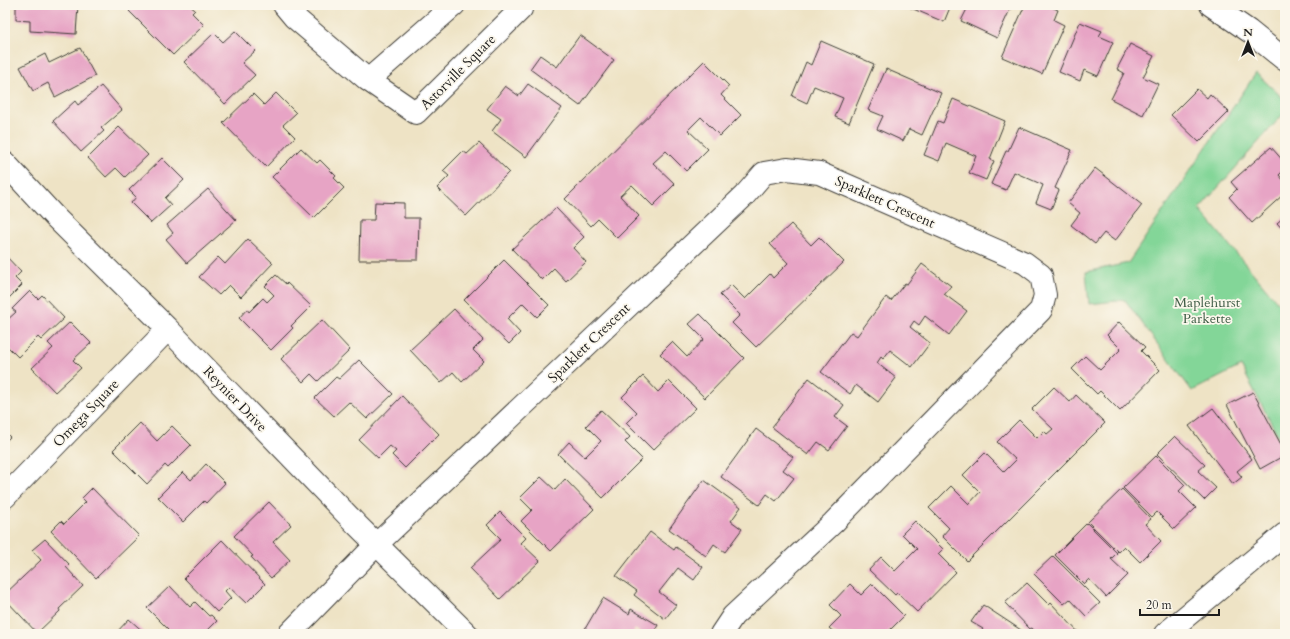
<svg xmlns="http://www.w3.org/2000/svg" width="1290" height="639" font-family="Cardo,serif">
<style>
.green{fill:#83d698;stroke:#50795a}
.building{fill:#e7a4c5}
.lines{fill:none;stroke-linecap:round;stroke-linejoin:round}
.street-casing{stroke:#3c3a35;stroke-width:24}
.secondary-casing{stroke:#3c3a35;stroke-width:24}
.street{stroke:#fff;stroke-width:22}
.secondary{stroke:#fff;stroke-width:22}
.labels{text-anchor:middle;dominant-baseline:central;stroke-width:3.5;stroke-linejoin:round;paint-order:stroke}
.street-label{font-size:14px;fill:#1c1c1c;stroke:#fbf7ec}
.park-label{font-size:14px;fill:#405d47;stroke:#fbf7ec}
</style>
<rect width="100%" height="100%" fill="#fbf7ec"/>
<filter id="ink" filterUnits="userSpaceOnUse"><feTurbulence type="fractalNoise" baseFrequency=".025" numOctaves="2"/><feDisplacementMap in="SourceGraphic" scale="8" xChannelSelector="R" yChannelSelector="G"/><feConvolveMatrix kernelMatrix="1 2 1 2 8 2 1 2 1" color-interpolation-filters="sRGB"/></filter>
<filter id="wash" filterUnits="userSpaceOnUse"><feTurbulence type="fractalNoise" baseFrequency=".012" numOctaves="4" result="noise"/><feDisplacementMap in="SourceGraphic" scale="16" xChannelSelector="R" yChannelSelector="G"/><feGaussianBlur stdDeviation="0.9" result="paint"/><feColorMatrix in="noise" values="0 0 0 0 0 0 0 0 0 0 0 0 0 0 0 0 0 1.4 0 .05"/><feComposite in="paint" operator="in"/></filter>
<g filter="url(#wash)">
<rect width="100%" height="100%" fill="#eee3c5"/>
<path class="green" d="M1256,73L1285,100V112L1199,209L1285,311V449L1241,366L1192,391L1125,300L1089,304L1086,272L1128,263Z"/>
<g id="blocks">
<path class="building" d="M16,5H78L76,34L30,31V21L16,20Z
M135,5H189L195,10L192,13L204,25L173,55L129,11Z
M904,5H951L944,22Z
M969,5H1012L997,38L961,21Z
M1025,5H1047L1058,10L1054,20L1064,25L1042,74L1002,57Z
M1080,22L1102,31L1099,36L1113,42L1098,76L1084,70L1080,81L1059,72Z
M235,31L255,51L242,63L255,75L225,104L184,62L214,33L223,42Z
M580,35L614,60L580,106L530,69L540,55L557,67Z
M821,41L874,64L849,123L835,117L843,98L814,86L807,103L792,96L806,62L811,65Z
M1130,44L1154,56L1143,77L1158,84L1143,115L1111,99L1124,73L1117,69Z
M80,48L95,76L55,97L48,83L33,91L20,67L45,54L49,63Z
M704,61L729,86L721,95L741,115L720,136L701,117L688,130L708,149L686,171L666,151L653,163L675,184L653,206L632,185L620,196L639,216L617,238L598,219L591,226L565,199Z
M886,69L941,93L922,135L909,129L903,141L877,129L883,116L868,110Z
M528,84L562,108L526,157L492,131L501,119L487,109L505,86L519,96Z
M101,86L122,110L101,128L104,131L81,152L53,121L75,101L78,105Z
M1197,89L1207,98L1210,94L1229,112L1199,142L1171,115Z
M276,93L296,113L283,125L295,137L266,167L223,123L253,94L264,105Z
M953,99L1005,121L990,159L994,161L986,180L969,173L976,156L946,143L939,161L924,155L938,121L943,123Z
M119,127L148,155L125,177L116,168L106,177L88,158Z
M1019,127L1072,150L1055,188L1059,190L1051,209L1036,203L1043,185L1014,172L1006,190L991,184L1006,151H1008Z
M479,143L509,172L466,216L437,188L449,176L443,171L463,151L467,154Z
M1271,147L1285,163V169L1279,175L1285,182V193L1252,223L1229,197L1237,189L1231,182Z
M301,148L317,163L320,160L336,176L334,178L344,188L314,218L272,177Z
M162,158L184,180L165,198L171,205L151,223L131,203L136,197L129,190Z
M1095,168L1142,205L1115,241L1104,233L1095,244L1071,225L1080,213L1068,203Z
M208,189L236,220L187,263L166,239L173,233L167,225Z
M375,202L404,203V218H419L418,260H359L360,220H374Z
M556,208L584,237L573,248L586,262L566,281L554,268L542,280L512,249Z
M1285,216V232L1277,223Z
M791,224L811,245L819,237L844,262L756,347L732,323L740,315L720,295L731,285L745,299L770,274L773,278L788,263L770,244Z
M248,239L273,263L241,297L229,285L219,295L199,277L218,257L225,264Z
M5,255L21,272L15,278L22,285L5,302Z
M504,260L549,305L537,317L523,303L507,319L520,333L509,344L464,300Z
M922,264L951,286L944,294L967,311L949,335L925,316L919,325L914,321L910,327L930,343L912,367L890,350L883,359L881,357L877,363L896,378L878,402L856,385L850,394L821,372L851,332L857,336L886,297L891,301L905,283L907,284Z
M276,275L286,284L287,283L311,306L291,326L293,328L271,350L239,318L247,309L249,312L263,298L267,302L274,295L265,286Z
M30,291L38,299L42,295L64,318L41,340L38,337L18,357L5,344V322L16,312L12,309Z
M454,309L483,340L473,350L484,361L462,382L453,372L441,383L410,350Z
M700,314L744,358L705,398L660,354L672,342L687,357L704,339L689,324Z
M322,320L350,350L318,381L311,374L303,382L281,359Z
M70,322L91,343L73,360L81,368L55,392L32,368L53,348L48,343Z
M1119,322L1145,347L1141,351L1160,370L1120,411L1100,391L1097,394L1072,369L1085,356L1100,370L1121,349L1107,335Z
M359,360L393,394L367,419L349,402L334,416L315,398L336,377L339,379Z
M643,376L658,392L669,381L696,408L653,450L626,423L637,412L622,397Z
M809,378L844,405L835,417L847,426L829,450L818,442L808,455L772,427Z
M1054,387L1070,402L1076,395L1105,423L967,561L942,536L949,528L929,508L951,486L969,504L980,492L963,475L985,453L1004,472L1016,460L997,442L1019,420L1037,438L1044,431L1047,434L1053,429L1032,409Z
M1253,392L1285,452V455L1260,469L1227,405Z
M402,396L439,434L405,468L392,455L396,451L390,446L378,458L359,440Z
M1213,408L1252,459L1237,471L1242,477L1233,484L1189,426Z
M601,410L630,437L625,442L642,459L603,498L558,454L569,442L585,457L601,441L586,426Z
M140,423L157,441L172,426L191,445L168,468L165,465L147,484L113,450Z
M756,429L793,457L783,470L794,478L776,501L767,494L759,505L721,477Z
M5,432L10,437L5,442Z
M1175,436L1205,465L1198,471L1216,488L1204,500L1157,454Z
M1156,456L1185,485L1179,491L1196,508L1174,529L1157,512L1152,517L1123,488Z
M206,464L225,483L206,503L204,501L183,522L158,497L183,472L191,480Z
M541,477L555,490L565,479L594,509L551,551L521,521L532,510L520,498Z
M704,480L741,507L731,521L742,529L725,552L714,544L706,556L669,529Z
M92,488L139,536L96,578L51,531L61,521L64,524L86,502L82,498Z
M1122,489L1151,519L1145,524L1161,541L1140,562L1124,546L1118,552L1088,522Z
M269,502L291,525L273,542L290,560L271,578L251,557L253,556L234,536Z
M500,512L526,538L521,543L540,561L500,599L470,568L501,539L487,525Z
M915,521L943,549L938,554L956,572L917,612L897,593L895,595L869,570L881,557L895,571L917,549L902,534Z
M1087,523L1117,553L1111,559L1128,575L1106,597L1089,579L1084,584L1055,555Z
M650,532L674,550L676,547L703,567L694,580L678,568L659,592L676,605L665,619L634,595L637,591L616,576Z
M45,539L69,564L66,567L83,586L59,609L60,611L37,633L5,599V594L41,560L32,550Z
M222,540L265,584L246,603L229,587L225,591L231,598L217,612L184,578Z
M1053,556L1100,603L1086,616L1070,599L1064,604L1034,574Z
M1027,583L1049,605L1051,603L1079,633L1078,634H1037L1032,628L1030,629L1005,603Z
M850,584L861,595L872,584L904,616L886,634H836L829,628L841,616L830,605Z
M170,586L190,607L195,602L209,616L211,615L217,621L204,634H166L165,632L168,629L147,608Z
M603,598L629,614L631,609L658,625L653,634H643L635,629L632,634H582Z
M983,605L1027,634H979L983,629L971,622Z
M129,619L146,634H115Z"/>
</g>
</g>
<g filter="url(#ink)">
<use href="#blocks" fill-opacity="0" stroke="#3c3a35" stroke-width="1"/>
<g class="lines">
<g class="street-casing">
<path id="street" d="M284,5L294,17L368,80L416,113L521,9L520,5
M368,80L454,5
M5,163L55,217L168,329L357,525L467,634
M5,497L168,329
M289,634L377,544L744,196L764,173L787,169L819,173L1025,263L1041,275L1045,295L1041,310L833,523L733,616L721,634
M1165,634L1285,534"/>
</g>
<g class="secondary-casing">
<path id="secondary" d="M1211,5L1249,31L1285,60"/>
</g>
<use href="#street" class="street"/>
<use href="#secondary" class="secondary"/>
</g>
</g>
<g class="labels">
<g class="street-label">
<text transform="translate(458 72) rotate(-45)">Astorville Square</text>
<text transform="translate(885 202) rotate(24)">Sparklett Crescent</text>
<text transform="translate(589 343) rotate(-44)">Sparklett Crescent</text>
<text transform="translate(235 399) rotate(46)">Reynier Drive</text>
<text transform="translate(86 413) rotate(-46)">Omega Square</text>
</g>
<g class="park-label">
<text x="1207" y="302">Maplehurst<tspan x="1207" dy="16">Parkette</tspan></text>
</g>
</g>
<rect width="1290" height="639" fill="none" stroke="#fbf7ec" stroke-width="20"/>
<g transform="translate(1248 42)" stroke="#fbf7ec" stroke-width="3" paint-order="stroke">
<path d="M0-3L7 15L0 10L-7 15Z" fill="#1c1c1c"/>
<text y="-6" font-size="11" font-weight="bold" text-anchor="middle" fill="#1c1c1c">N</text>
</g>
<path d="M1140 609v6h79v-6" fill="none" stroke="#1c1c1c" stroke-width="2"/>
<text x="1146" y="609" font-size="12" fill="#1c1c1c" stroke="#fbf7ec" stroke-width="3" paint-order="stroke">20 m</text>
</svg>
